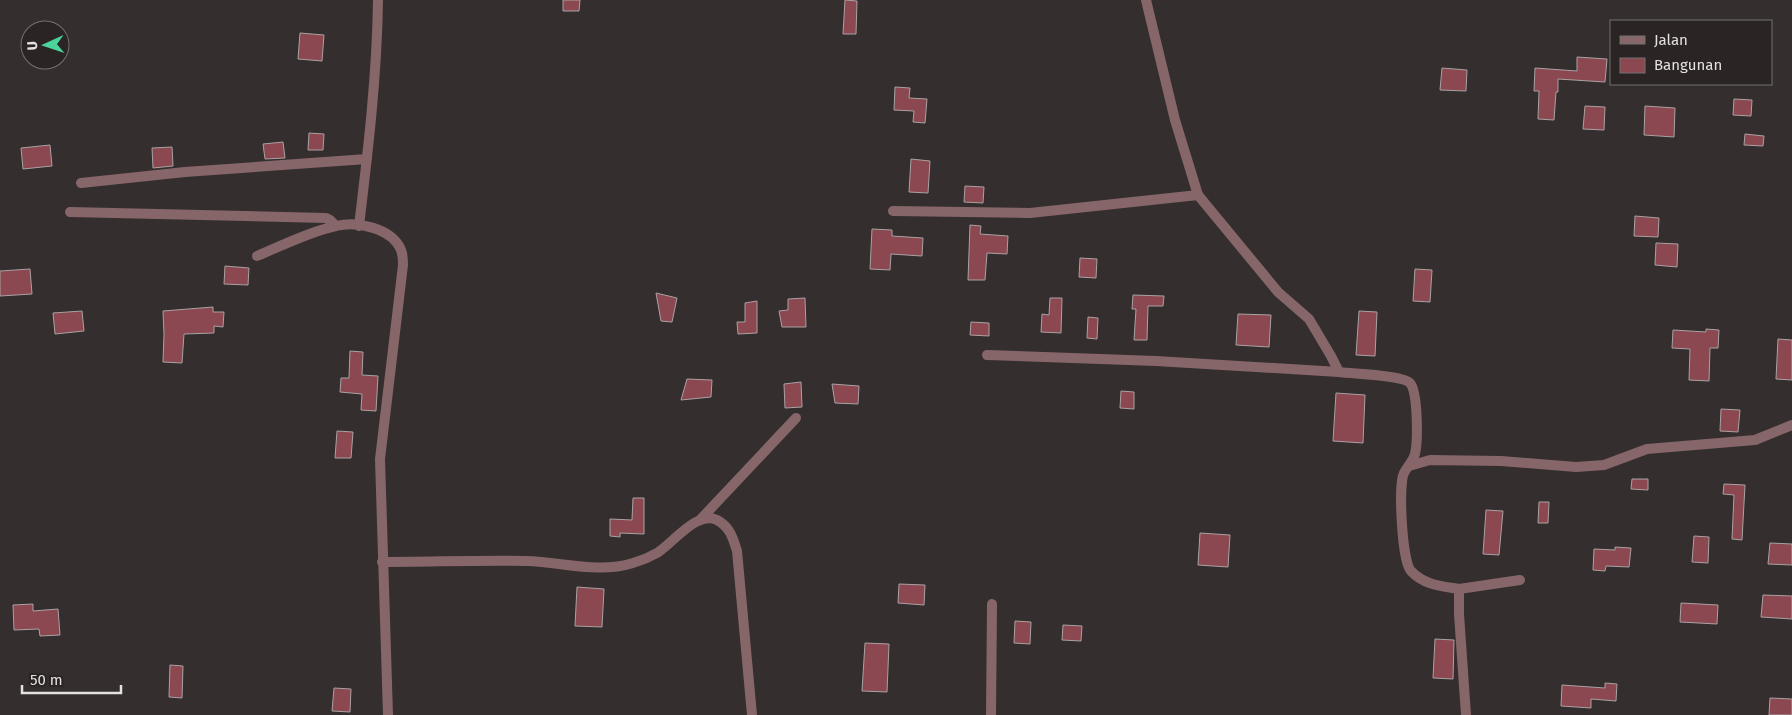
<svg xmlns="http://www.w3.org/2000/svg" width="1792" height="715" font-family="'Fira Sans',sans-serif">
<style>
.building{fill:#8b4851;stroke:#aaa2a3}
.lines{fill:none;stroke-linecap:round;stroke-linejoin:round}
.minor{stroke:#866669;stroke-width:10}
</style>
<rect width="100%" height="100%" fill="#342e2e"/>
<path class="building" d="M563,0H580L579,11H563Z
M845,0L857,1L856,34H843Z
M300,33L324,35L322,61L298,59Z
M1577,57L1607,59L1605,82L1558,79V92H1556L1554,120L1538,119L1539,91H1534L1535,68L1577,71Z
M1442,68L1467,70L1466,91L1440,90Z
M895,87L910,88L909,98L927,99L925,123L913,122L914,111L894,110Z
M1734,99L1752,100L1751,116L1733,115Z
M1585,106L1605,107L1604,130L1583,129Z
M1645,106L1675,108L1674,137L1644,135Z
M309,133L324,134L323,150H308Z
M1745,134L1764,136L1763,146L1744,145Z
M283,142L285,158L265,159L263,144Z
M50,145L52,166L23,169L21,148Z
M172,147L173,166L153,168L152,148Z
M911,159L930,161L928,193L909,192Z
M965,186L984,187L983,203L964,202Z
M1635,216L1659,218L1658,237L1634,236Z
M970,225L981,226L980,234L1008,236L1007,254L987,253L985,280H968Z
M872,229L892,230V236L923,238L922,256L891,254L890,270L870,269Z
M1656,243L1678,244L1677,267L1655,265Z
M1080,258L1097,259L1096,278L1079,277Z
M225,266L249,268L248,285L224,284Z
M30,269L32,294L0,296V271Z
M1415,269L1432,270L1430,302L1413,301Z
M656,293L677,298L672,322L661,321Z
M1133,295L1164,296L1163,306H1148L1147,340H1134L1136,309H1132Z
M805,298L806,327H782L779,311L788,310V299Z
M1050,298H1062L1061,333L1041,332L1042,314L1049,315Z
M757,301V333L738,334L737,322H745V303Z
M213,307V312H224L223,327L214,326V333L184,334L182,363L163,362L164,334L163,311Z
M82,311L84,331L55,334L53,313Z
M1359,311L1377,312L1375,356L1356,355Z
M1238,314L1271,315L1269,347L1236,345Z
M1088,317L1098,318L1097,339L1087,338Z
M971,322L989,323V336L970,335Z
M1706,329L1719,330L1718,348H1710L1709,381L1689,380L1690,349L1672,348L1673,330L1706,332Z
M1778,339L1792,340V380L1776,379Z
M350,351L363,352L362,375L378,376L376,411L361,410L362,394L340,392L341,378H349Z
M687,379L712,380L711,397L681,400Z
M801,382L802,407L785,408L784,384Z
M832,384L859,386L858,404L835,403Z
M1121,391L1134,392V409L1120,408Z
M1336,393L1365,395L1363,443L1333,441Z
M1721,409L1740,410L1738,432L1720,431Z
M337,431L353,432L351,458H335Z
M1632,479H1648V490L1631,489Z
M1724,484L1745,485L1742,540L1732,539L1734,495L1723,494Z
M633,498H644V534L620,533V537L610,536V519L632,520Z
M1539,502H1549L1548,523H1538Z
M1486,510L1503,511L1499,555L1483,554Z
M1200,533L1230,535L1228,567L1198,565Z
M1694,536L1709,537L1708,563L1692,562Z
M1770,543L1792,544V565L1768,564Z
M1615,547L1631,548L1629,567L1606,566L1605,571L1593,570L1594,549L1615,550Z
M899,584L925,585L924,605L898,603Z
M577,587L604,589L602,627L575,626Z
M1763,595L1792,596V619L1761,617Z
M1681,603L1718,605L1717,624L1680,622Z
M33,604V611L58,609L60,635L40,636L39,629L14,630L13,605Z
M1015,621L1031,622L1030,644L1014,643Z
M1063,625L1082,626L1081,641L1062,640Z
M1435,639L1454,640L1453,679L1433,678Z
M865,643L889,644L887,692L862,691Z
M170,665L183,666L182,698L169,697Z
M1605,683L1617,684L1616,701L1591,699V708L1561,706L1562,685L1605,688Z
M334,688L351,689L350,712L332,711Z
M1770,698L1792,699V715H1769Z"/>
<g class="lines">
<path class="minor" d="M1146,0L1175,120L1198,195L1278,292L1309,319L1331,356L1339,372C1352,374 1403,375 1410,383C1418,392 1418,441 1415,454C1413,461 1407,467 1404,473C1398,485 1402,562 1411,571C1424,585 1441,586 1459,589
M81,183L185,172L367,159
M893,211L1030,213L1198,195
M70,212L326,218L330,220L336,226
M359,226C368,151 377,76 378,0
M257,256C281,246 311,231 336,226C357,221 392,228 401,250C403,255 403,261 403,265L380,459L388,715
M987,355L1156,361L1339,372
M1409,466L1430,460L1501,461L1576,467L1604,465L1647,449L1755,440L1792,425
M700,520L796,418
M382,562C430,562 479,560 527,561C562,562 598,574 633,563C640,561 650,557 657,553C673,543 697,510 717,520C730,527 733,538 737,551L752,715
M991,715L992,604
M1466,715L1459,614V589L1520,580"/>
</g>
<rect x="1610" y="20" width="162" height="65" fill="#2a2424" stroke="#757070"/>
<rect x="1620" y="36" width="25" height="8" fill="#866669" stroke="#757070"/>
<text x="1654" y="45" font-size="15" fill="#e5e1e2">Jalan</text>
<rect x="1620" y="58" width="25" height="15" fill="#8b4851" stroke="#757070"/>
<text x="1654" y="70" font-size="15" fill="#e5e1e2">Bangunan</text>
<g transform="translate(45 45) rotate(267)"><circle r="24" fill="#2a2424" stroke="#757070"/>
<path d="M0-4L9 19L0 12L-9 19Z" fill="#4ad49c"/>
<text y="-8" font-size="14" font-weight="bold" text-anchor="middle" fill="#e5e1e2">U</text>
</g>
<path d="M22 685v8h99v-8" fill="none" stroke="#e5e1e2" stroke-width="2.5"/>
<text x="30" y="685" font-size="15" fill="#e5e1e2" stroke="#2a2424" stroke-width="4" paint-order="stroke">50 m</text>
</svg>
